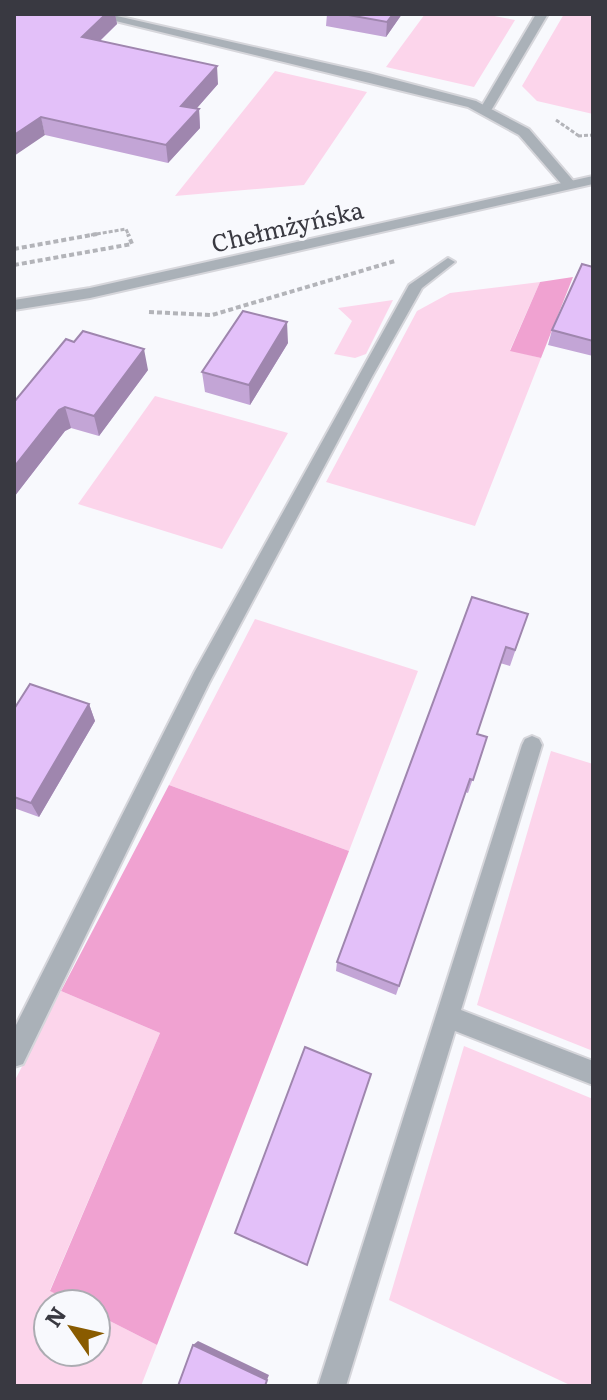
<svg xmlns="http://www.w3.org/2000/svg" width="607" height="1400" font-family="Literata,serif">
<style>
.green{fill:#fcd5eb}
.forest{fill:#f0a2d1}
.lines{fill:none;stroke-linecap:round;stroke-linejoin:round}
.service-casing{stroke:#d6d6db;stroke-width:4}
.minor-casing{stroke:#d6d6db;stroke-width:4}
.tertiary-casing{stroke:#d6d6db;stroke-width:4}
.path-far1{stroke:#b3b4b9;stroke-width:3;stroke-dasharray:4 2;stroke-linecap:butt}
.path{stroke:#b3b4b9;stroke-width:4;stroke-dasharray:5 3;stroke-linecap:butt}
.service{fill:#aab1b8;fill-rule:evenodd}
.minor{fill:#aab1b8;fill-rule:evenodd}
.tertiary{fill:#aab1b8;fill-rule:evenodd}
.wall{fill:#c3a5d6}
.shaded-wall{fill:#9f86ae}
.building{fill:#e3c0f9;stroke:#9f86ae;stroke-width:2}
.labels{text-anchor:middle;dominant-baseline:central;stroke-width:6;stroke-linejoin:round;paint-order:stroke}
.far-street-label{font-size:24px;fill:#393941;stroke:#f8f9fd}
</style>
<rect width="100%" height="100%" fill="#f8f9fd"/>
<path class="green" d="M425,14H484L515,20L474,87L386,67Z
M564,14H593V114L537,101L522,86Z
M275,71L367,92L304,185L175,196Z
M540,282L510,350L541,358L475,526L326,482L417,311L450,293Z
M393,300L366,354L355,358L334,354L352,321L338,308Z
M155,396L288,433L222,549L78,504Z
M255,619L418,671L349,851L169,785Z
M551,751L593,764V1051L477,1005Z
M61,991L160,1033L50,1290L76,1304H48V1352H96V1314L157,1345L141,1386H14V1082Z
M464,1046L593,1099V1386H572L389,1300Z"/>
<path class="forest" d="M573,277L541,358L510,351L540,282Z
M169,785L349,851L157,1345L96,1314V1304H76L50,1291L160,1033L61,991Z"/>
<g class="lines">
<g class="service-casing">
<path id="service" d="M536,14H548L492,109L482,112L480,109Z
M448,258L455,262L422,288L373,375L209,683L23,1064L14,1067V1029L195,671L409,285Z
M532,736L539,739L542,745L461,1010L593,1061V1085L455,1031L346,1386H318L522,745L525,739Z"/>
</g>
<g class="minor-casing">
<path id="minor" d="M87,14H108L369,73L476,101L529,129L576,184L564,187L519,135L468,107Z"/>
</g>
<g class="tertiary-casing">
<path id="tertiary" d="M593,176V184L90,298L14,310V300L90,288Z"/>
</g>
<path class="path-far1" d="M556,120L579,136
M578,136L593,135
M85,236L126,229L129,236"/>
<path class="path" d="M14,249L97,234
M14,265L132,244L128,234
M149,312L212,315L395,261"/>
<use href="#service" class="service"/>
<use href="#minor" class="minor"/>
<use href="#tertiary" class="tertiary"/>
</g>
<path class="wall" d="M14,14H115L117,24L100,41L218,84L196,109H199L200,128L168,163L45,135Z
M327,14H402L386,37L326,26Z
M593,267V356L548,345L552,330Z
M288,343L250,405L205,392L202,372Z
M148,370L99,436L71,428L65,431L14,497V402Z
M472,597L528,614L510,666L500,663L477,734L487,737L468,793L465,792L396,995L336,971L337,962Z
M89,704L95,721L39,817L14,808V709Z"/>
<path class="shaded-wall" d="M106,14H115L117,24L85,55L82,37Z
M393,14H402L386,37L387,22Z
M217,66L218,84L183,124L181,106Z
M199,109L200,128L168,163L166,145Z
M41,117L45,135L14,156V135Z
M287,322L288,343L250,405L249,385Z
M144,349L148,370L99,436L94,416Z
M65,407L71,428L65,431L14,497V467L59,410Z
M89,704L95,721L39,817L31,803Z
M198,1341L269,1375L267,1380L193,1345Z"/>
<path class="building" d="M14,14H106L82,37L217,66L181,106L199,109L166,145L41,117L14,135Z
M343,14H393L387,22Z
M582,264L593,267V341L552,330Z
M243,311L287,322L249,385L202,372Z
M83,331L144,349L94,416L65,407L59,410L14,467V402L66,339L74,342Z
M472,597L528,614L515,650L506,647L477,734L487,737L473,780L470,779L399,986L337,962Z
M30,684L89,704L31,803L14,797V709Z
M305,1047L371,1074L307,1265L235,1233Z
M193,1345L267,1380L265,1386H178Z"/>
<g class="labels">
<g class="far-street-label">
<text transform="translate(287 225) rotate(-13)">Chełmżyńska</text>
</g>
</g>
<rect width="607" height="1400" fill="none" stroke="#393941" stroke-width="32"/>
<g transform="translate(72 1328) rotate(304)"><circle r="38" fill="#f8f9fd" stroke="#acacb2" stroke-width="2"/>
<path d="M0-6L14 30L0 20L-14 30Z" fill="#895b00"/>
<text y="-12" font-size="22" font-weight="bold" text-anchor="middle" fill="#393941">N</text>
</g>
</svg>
